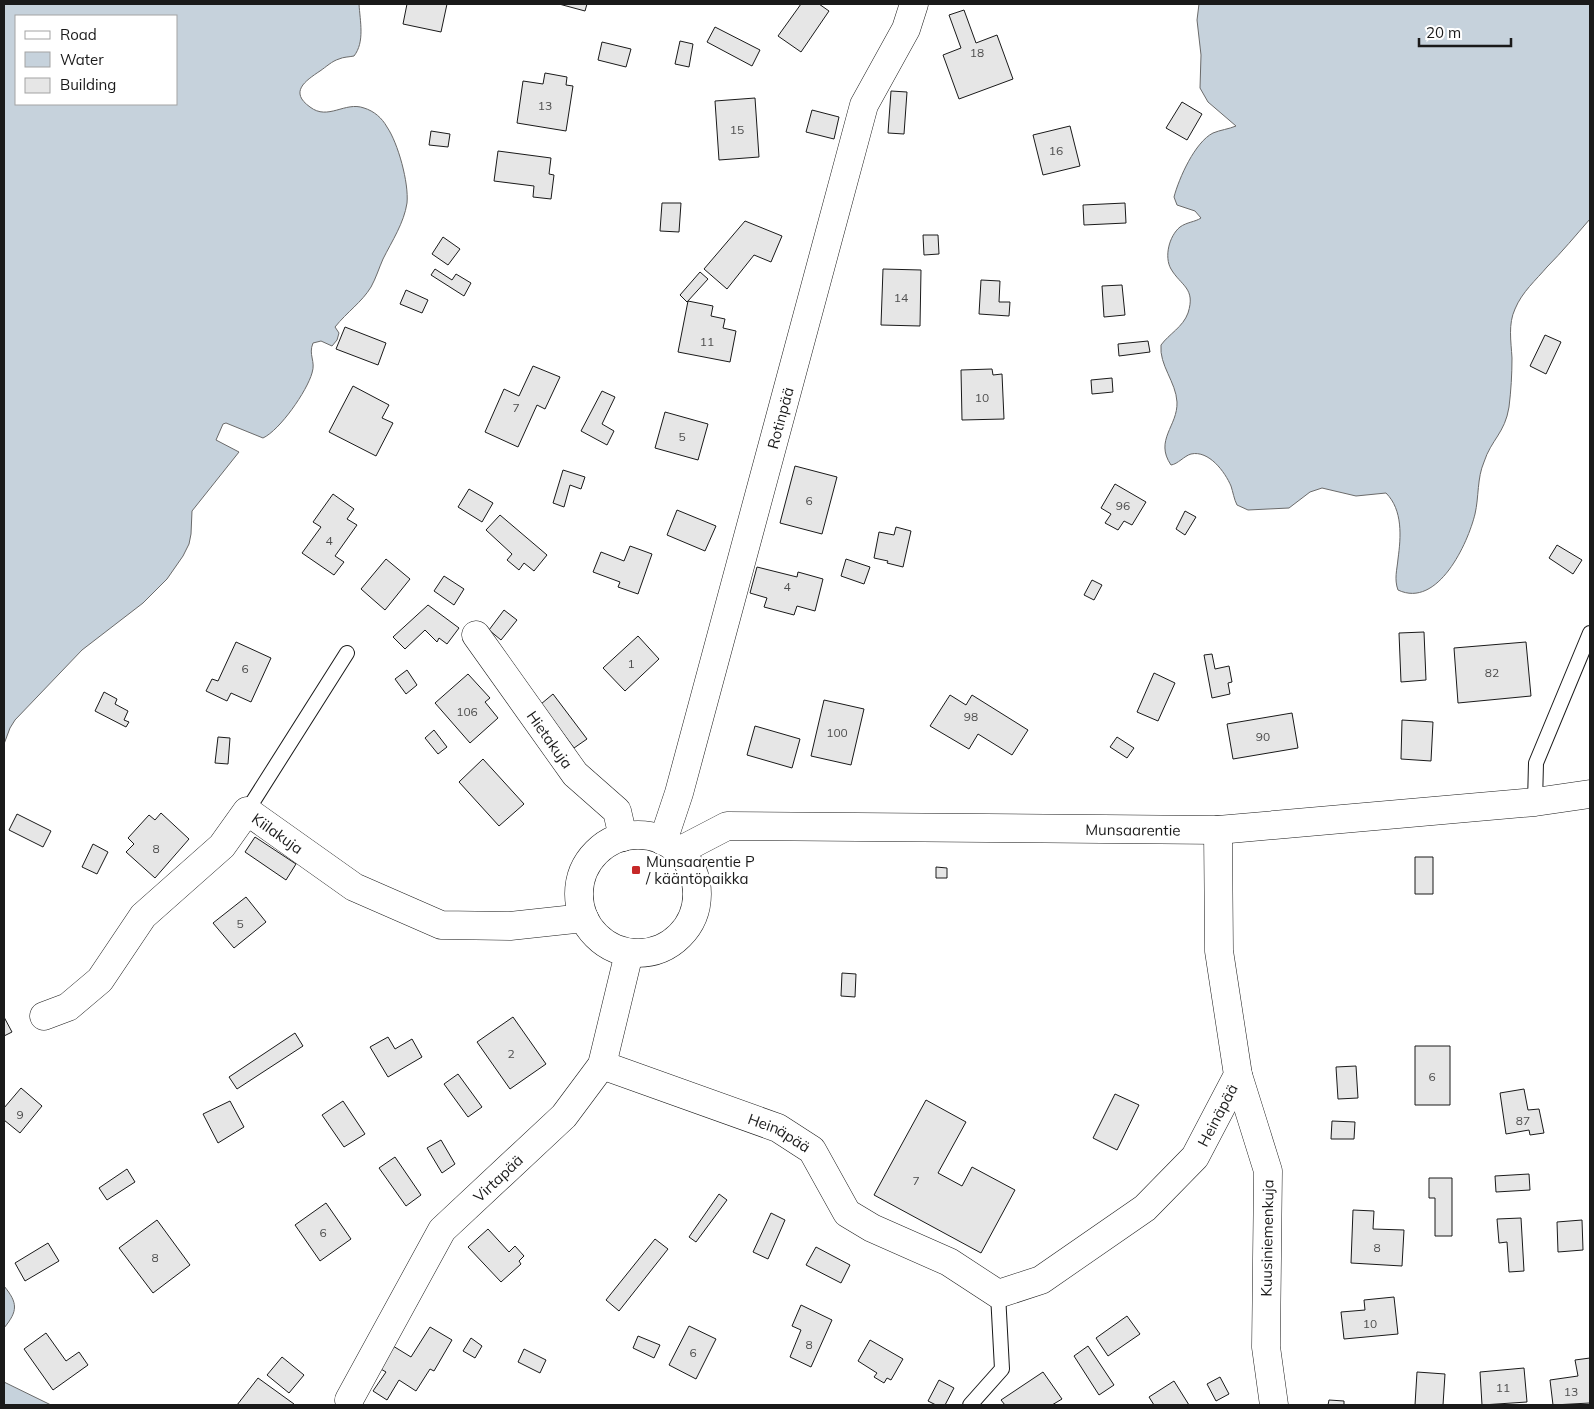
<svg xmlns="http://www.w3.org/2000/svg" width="1594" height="1409" font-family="Mulish,sans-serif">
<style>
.water{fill:#c6d2dc;stroke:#6a6a6a;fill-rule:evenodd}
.building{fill:#e6e6e6;stroke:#1a1a1a}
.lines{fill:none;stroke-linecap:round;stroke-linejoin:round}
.lane-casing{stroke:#1a1a1a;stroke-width:16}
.street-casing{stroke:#1a1a1a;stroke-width:29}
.secondary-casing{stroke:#1a1a1a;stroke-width:29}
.lane{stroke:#fff;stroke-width:14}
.street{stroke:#fff;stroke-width:28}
.secondary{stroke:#fff;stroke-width:28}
.poi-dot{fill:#c62828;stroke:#fff;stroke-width:2}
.labels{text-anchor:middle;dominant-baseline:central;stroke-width:4;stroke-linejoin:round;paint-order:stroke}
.number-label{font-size:12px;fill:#4d4d4d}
.street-label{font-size:15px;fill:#1a1a1a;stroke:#fff}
.poi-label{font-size:15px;fill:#1a1a1a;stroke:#fff;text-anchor:start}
</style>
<rect width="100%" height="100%" fill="#fff"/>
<path class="water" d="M4,4H359C360,21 365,42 354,56C349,57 343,57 339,59C332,61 326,67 320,71C305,81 289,92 310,107C328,121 345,101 364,108C374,111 382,118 387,127C398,143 409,183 407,203C404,223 392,241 383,259C379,268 376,278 371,287C362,302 347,312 335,327L339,333L337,340L332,346L321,341L313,343C308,355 316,361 312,373C307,391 280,430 263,438L226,423L223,424L216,440L239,452L192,511L191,534L189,544L183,556L167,579L143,603L82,650L15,720L10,728L4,744ZM16,16H176V104H16Z
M1199,4H1590V219C1576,235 1562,252 1547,267C1536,280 1522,292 1515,309C1508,324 1511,341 1512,358C1512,374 1511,391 1509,407C1505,433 1491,440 1484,462C1477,478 1479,497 1475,514C1468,543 1438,609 1398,590C1394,579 1397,570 1398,559C1401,537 1403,510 1386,493L1356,496L1322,488L1310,492L1289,508L1248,510L1237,505C1234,499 1233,492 1231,486C1225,472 1209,450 1191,454C1184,456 1178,464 1171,465C1154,440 1178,426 1177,402C1176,382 1159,365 1161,345C1169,334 1183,327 1188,313C1196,288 1181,286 1171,269C1164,257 1169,236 1180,227C1187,222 1195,222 1201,218L1195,211L1177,205L1174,197C1179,178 1195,142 1213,133C1220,130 1229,129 1236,126L1208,102L1200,88L1201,55L1197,20Z
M4,1286C18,1303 18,1311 4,1328Z
M4,1382L51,1405H4Z"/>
<path class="building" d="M407,4H447L441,32L403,24Z
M559,4H587L585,11Z
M801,4H819L829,11L801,52L778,36Z
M964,10L976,43L997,35L1013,79L959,99L943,55L961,48L949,15Z
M715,27L760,50L752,66L707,42Z
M680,41L693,44L689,67L675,64Z
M602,42L631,49L626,67L598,60Z
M545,73L567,77L566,85L573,86L566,131L517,123L523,81L543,84Z
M891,91L907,92L904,134L888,133Z
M755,98L759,157L719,160L715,101Z
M1182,102L1202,114L1187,140L1166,128Z
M812,110L839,117L834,139L806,132Z
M1070,126L1080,166L1043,175L1033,135Z
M431,131L450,134L448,147L429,145Z
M498,151L551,158L549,174L554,175L551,199L533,197L534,186L494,181Z
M662,203H681L679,232L660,231Z
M1125,203L1126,223L1084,225L1083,205Z
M745,221L782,236L771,262L754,255L727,289L704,269Z
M923,235H938L939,254L924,255Z
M443,237L460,249L448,265L432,254Z
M435,269L452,280L456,274L471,283L464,296L431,275Z
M883,269L921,270L920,326L881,325Z
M700,272L708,279L687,302L680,295Z
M981,280L1000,281L999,302H1010L1009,316L979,314Z
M1122,285L1125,315L1104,317L1102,286Z
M406,290L428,300L422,313L400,304Z
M688,301L713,306L711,316L725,319L723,328L736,331L730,362L678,352Z
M345,327L386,343L378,365L336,349Z
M1545,335L1561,342L1546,374L1530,366Z
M1148,341L1150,352L1119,356L1118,344Z
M533,366L560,377L545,409L537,405L518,447L485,432L504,389L519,396Z
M992,369L993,375L1002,374L1004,419L962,420L961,370Z
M1112,378L1113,392L1092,394L1091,380Z
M353,386L389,405L382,418L393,423L376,456L329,432Z
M602,391L615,397L602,424L614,431L607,445L581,431Z
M665,412L708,424L698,460L655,448Z
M795,466L837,477L822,534L780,523Z
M563,470L585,477L581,489L570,485L564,507L553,503Z
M1115,484L1146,502L1132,525L1124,521L1118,530L1105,523L1111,514L1101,508Z
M469,489L493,503L482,522L458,507Z
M333,494L354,509L347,519L357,525L335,556L344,562L334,575L302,553L321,527L313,522Z
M677,510L716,526L705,551L667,535Z
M1185,511L1196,517L1185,535L1176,529Z
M500,515L547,555L534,571L524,563L519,570L507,560L512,554L486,530Z
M896,527L911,531L903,567L887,563L888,561L874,558L879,532L894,535Z
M1557,545L1582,560L1573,574L1549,558Z
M630,546L652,554L638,594L618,587L620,582L593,572L601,552L624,561Z
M386,559L410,579L385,610L361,589Z
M846,559L870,567L864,584L841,576Z
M757,567L797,577L798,572L823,579L815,611L797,606L794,615L764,607L767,598L750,593Z
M444,576L464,589L454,605L434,591Z
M1092,580L1102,585L1094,600L1084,595Z
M428,605L459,628L447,644L439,638L437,642L425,630L405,649L393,637Z
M504,610L517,620L501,640L489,630Z
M1424,632L1426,680L1401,682L1399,633Z
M638,636L659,659L625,691L603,668Z
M236,642L271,658L251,702L231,693L227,701L206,691L212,679L218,681Z
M1526,642L1531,696L1458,703L1454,648Z
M1212,654L1215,669L1229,666L1232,682L1228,683L1230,694L1212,698L1204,655Z
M407,670L417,685L406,694L395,679Z
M1154,673L1175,683L1158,721L1137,712Z
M468,674L490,698L485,702L498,718L470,743L435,703Z
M104,692L117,699L115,704L128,711L124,720L129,722L126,727L95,711Z
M553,694L587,739L574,748L541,704Z
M950,695L966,705L972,695L1028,730L1012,755L978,734L969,749L930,726Z
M824,700L864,709L851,765L811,756Z
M1292,713L1298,748L1233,759L1227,724Z
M1402,720L1433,722L1431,761L1401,759Z
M755,726L800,739L792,768L747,755Z
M434,730L447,747L438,754L425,738Z
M218,737L230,738L228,764L215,763Z
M1117,737L1134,748L1127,758L1110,747Z
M483,759L524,804L499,826L459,782Z
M161,813L189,839L155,878L126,852L134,844L128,838L149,815L155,820Z
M17,814L51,831L43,847L9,830Z
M255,837L296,864L286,880L245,852Z
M93,844L108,852L97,874L82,867Z
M1415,857H1433V894H1415Z
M936,867L947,868V878H936Z
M246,897L266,922L234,948L213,923Z
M842,973L856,974L855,997L841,996Z
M4,1017L12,1032L4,1036Z
M513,1017L546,1064L510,1089L477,1042Z
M295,1033L303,1046L237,1089L229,1077Z
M388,1037L395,1049L412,1039L422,1057L388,1077L370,1047Z
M1415,1046H1450V1105H1415Z
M1356,1066L1358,1098L1338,1099L1336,1067Z
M458,1074L482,1107L468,1117L444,1084Z
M21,1088L42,1106L20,1133L4,1120V1108Z
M1524,1089L1528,1110L1539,1109L1544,1133L1530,1135L1529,1130L1506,1134L1500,1093Z
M1115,1094L1139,1105L1117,1150L1093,1138Z
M926,1100L966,1122L938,1173L962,1186L972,1167L1015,1190L981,1253L874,1195Z
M230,1101L244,1127L218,1143L203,1114Z
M343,1101L365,1134L344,1147L322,1115Z
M1332,1121L1355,1122L1354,1139H1331Z
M441,1140L455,1164L442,1173L427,1148Z
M395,1157L421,1195L406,1206L379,1168Z
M127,1169L135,1182L107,1200L99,1188Z
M1529,1174L1530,1190L1496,1192L1495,1176Z
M1429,1178H1452V1236H1435V1198H1429Z
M719,1194L727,1200L696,1242L689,1237Z
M326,1203L351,1239L320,1261L295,1225Z
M1353,1210L1374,1211L1373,1229L1404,1230L1402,1266L1351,1263Z
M771,1213L785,1220L768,1259L753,1252Z
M1521,1218L1524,1271L1509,1272L1507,1242L1499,1243L1497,1219Z
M157,1220L190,1265L153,1293L119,1248Z
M1582,1220L1583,1250L1558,1252L1557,1222Z
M488,1229L509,1252L515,1246L524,1256L519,1261L521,1264L501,1282L468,1247Z
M655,1239L668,1249L619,1311L606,1300Z
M48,1243L59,1261L25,1281L15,1263Z
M816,1247L850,1265L841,1283L806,1265Z
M1394,1297L1398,1334L1344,1339L1341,1312L1365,1310L1364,1300Z
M801,1305L832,1320L811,1367L790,1357L801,1330L792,1326Z
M1127,1316L1140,1334L1108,1356L1096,1338Z
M689,1326L716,1339L696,1379L669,1365Z
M430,1327L452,1340L434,1371L430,1369L416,1391L399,1380L387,1400L373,1391L386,1372L379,1368L393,1346L411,1357Z
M46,1333L66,1361L79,1352L88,1365L53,1390L24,1349Z
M638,1336L660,1345L654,1358L633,1348Z
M471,1338L482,1346L475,1358L463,1351Z
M870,1340L903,1359L891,1380L887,1378L884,1383L874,1377L877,1373L858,1361Z
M1088,1346L1114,1385L1099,1395L1074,1356Z
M524,1349L546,1360L540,1373L518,1362Z
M282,1357L304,1375L289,1393L267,1375Z
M1590,1358V1403L1553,1405L1550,1380L1578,1376L1575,1360Z
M1524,1368L1527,1402L1482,1405L1480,1372Z
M1043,1372L1062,1399L1052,1405H1005L1001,1400Z
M1417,1372L1445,1374L1443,1405H1415Z
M1220,1377L1229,1394L1216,1401L1207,1384Z
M258,1378L294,1404L293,1405H237Z
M939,1380L954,1388L945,1405H936L928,1401Z
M1174,1381L1189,1405H1154L1149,1397Z
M1329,1400L1344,1401V1405H1328Z"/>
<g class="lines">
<g class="lane-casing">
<path id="lane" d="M1535,802L1536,763L1590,633
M247,811L347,653
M970,1405L1002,1369L998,1294"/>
</g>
<g class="street-casing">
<g id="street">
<path id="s1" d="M476,635L575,774L617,811L623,837"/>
<path id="s2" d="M663,841L679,793L864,105L906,29L914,4"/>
<path id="s3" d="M44,1016L68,1007L100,980L143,916L222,846L247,811L354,887L441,925L510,926L584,918"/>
<path id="s4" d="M602,1065L778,1128L812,1150L847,1213L872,1228L949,1262L998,1294L1041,1280L1145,1208L1195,1157L1238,1075L1219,951L1218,830"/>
<path d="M1238,1075L1268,1171L1266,1347L1274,1405"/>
<path id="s5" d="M349,1400L442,1230L564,1116L602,1065L629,953"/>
</g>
</g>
<g class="secondary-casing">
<g id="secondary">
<circle cx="638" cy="894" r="59"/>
<path id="s6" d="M679,851L727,826L1218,830L1535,802L1590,794"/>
</g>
</g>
<use href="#lane" class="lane"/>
<use href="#street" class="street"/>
<use href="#secondary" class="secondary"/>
</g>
<rect class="poi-dot" x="631" y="865" width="10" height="10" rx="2.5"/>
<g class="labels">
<g class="number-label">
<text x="977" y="52">18</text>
<text x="545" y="105">13</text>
<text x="737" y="129">15</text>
<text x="1056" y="150">16</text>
<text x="901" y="297">14</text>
<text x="707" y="341">11</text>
<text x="982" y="397">10</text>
<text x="516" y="407">7</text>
<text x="682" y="436">5</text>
<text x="809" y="500">6</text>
<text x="1123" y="505">96</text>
<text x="329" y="540">4</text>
<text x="787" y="586">4</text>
<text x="631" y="663">1</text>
<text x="245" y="668">6</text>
<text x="1492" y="672">82</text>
<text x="467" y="711">106</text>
<text x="971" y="716">98</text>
<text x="837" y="732">100</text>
<text x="1263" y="736">90</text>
<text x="156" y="848">8</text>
<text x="240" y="923">5</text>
<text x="511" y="1053">2</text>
<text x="1432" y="1076">6</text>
<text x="20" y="1114">9</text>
<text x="1523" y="1120">87</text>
<text x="916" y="1180">7</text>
<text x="323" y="1232">6</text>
<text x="1377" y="1247">8</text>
<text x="155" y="1257">8</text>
<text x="1370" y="1323">10</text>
<text x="809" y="1344">8</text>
<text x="693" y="1352">6</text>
<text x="1503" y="1387">11</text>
<text x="1571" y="1391">13</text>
</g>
<g class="street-label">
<text stroke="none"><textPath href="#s2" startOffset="439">Rotinpää</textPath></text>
<text stroke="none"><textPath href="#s1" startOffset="128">Hietakuja</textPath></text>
<text stroke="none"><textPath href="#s6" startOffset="460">Munsaarentie</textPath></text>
<text stroke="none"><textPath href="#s3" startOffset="331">Kiilakuja</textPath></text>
<text stroke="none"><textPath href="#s4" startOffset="762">Heinäpää</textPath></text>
<text stroke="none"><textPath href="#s4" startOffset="190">Heinäpää</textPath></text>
<text stroke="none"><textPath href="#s5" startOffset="270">Virtapää</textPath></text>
<text transform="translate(1267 1238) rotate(-89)">Kuusiniemenkuja</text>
</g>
<g class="poi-label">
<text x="646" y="861">Munsaarentie P<tspan x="646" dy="17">/ kääntöpaikka</tspan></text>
</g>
</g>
<rect width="1594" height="1409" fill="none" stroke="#1a1a1a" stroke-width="10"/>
<rect x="15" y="15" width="162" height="90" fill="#ffffff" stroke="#a3a3a3"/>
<rect x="25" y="31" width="25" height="8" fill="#ffffff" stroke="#a3a3a3"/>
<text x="60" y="40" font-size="15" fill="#1a1a1a">Road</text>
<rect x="25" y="52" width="25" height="15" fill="#c6d2dc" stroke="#a3a3a3"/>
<text x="60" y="65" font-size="15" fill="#1a1a1a">Water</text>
<rect x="25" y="78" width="25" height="15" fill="#e6e6e6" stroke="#a3a3a3"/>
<text x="60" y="90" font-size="15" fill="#1a1a1a">Building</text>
<path d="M1419 38v8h92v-8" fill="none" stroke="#1a1a1a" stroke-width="2.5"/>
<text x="1426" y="38" font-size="15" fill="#1a1a1a" stroke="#ffffff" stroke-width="4" paint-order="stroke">20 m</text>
</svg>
